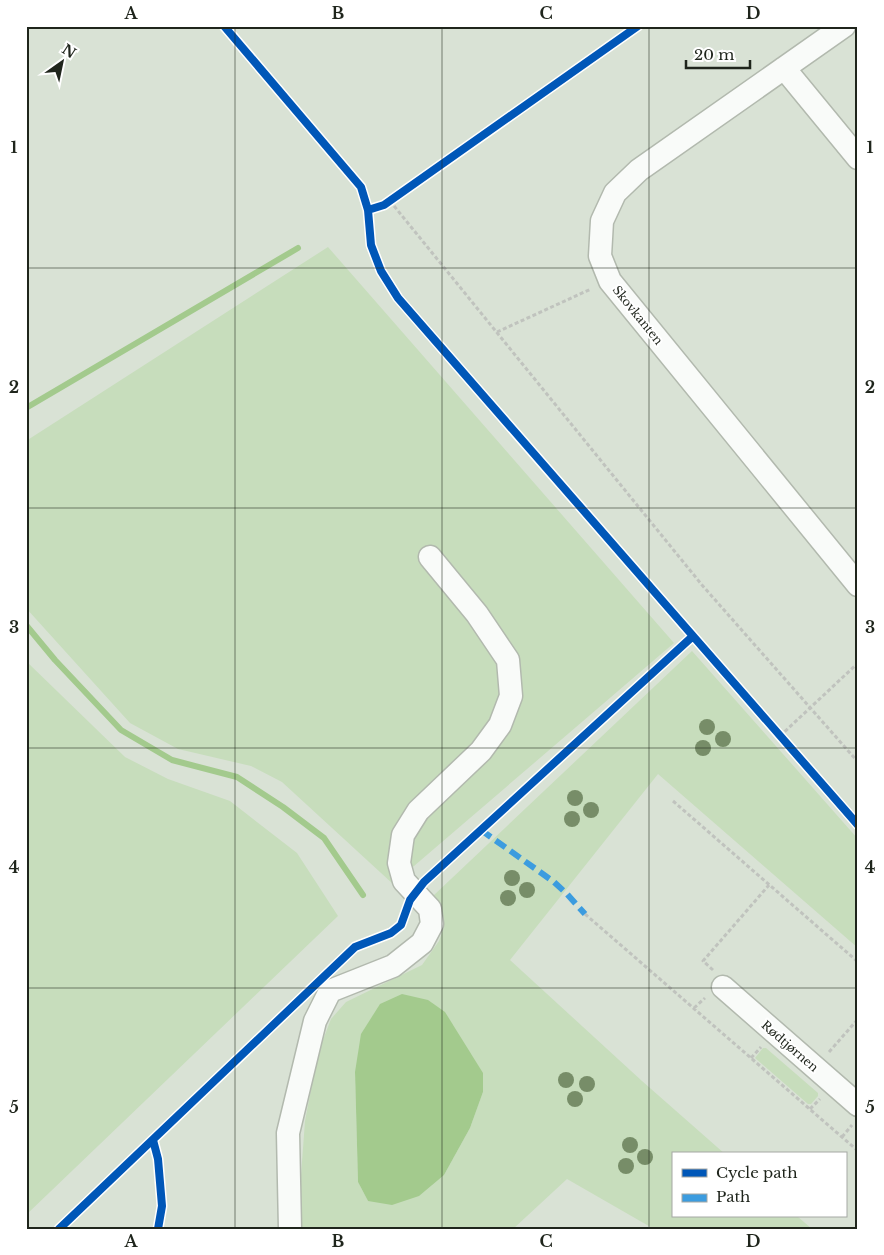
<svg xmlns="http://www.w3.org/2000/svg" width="884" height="1255" font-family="'Libre Baskerville',serif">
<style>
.green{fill:#c7ddbc;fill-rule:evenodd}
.water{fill:#a3ca8d}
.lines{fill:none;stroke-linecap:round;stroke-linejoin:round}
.stream{stroke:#a3ca8d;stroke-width:6}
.minor-casing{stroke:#b2b9ae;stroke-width:25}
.path{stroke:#c0c3be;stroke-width:3;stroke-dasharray:4 2.5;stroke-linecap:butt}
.minor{stroke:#f9fbf9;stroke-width:22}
.quiet{stroke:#3c9cdf;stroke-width:6;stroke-dasharray:12 6;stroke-linecap:butt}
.cycleway-casing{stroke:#fff;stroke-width:11}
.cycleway{stroke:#0057b8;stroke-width:8}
.tree{fill:#778d68}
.grid{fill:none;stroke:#1f251c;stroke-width:1;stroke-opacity:0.55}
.labels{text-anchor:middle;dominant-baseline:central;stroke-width:4;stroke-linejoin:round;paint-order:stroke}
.street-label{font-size:12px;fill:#1f251c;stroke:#fff}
.neatline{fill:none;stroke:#1f251c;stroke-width:2}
.grid-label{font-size:16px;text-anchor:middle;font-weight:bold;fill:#1f251c}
</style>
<rect width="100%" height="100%" fill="#d9e2d5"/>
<path class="green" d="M328,247L674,643L393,884L282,782L251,766L178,749L130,723L26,608V441Z
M692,651L858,839V948L658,774L510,960L642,1081L725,1154H673V1216H797L812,1229H654L567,1179L513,1229H300V1189L305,1121L318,1053L331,1019L346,1002L422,965L439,941L444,927L433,896ZM355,1072L483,1092L470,1128L444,1175L368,1201L358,1182Z
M26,661L125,757L168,779L230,801L297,853L338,916L26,1215Z
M763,1048H766L818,1093V1096L811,1104H808L755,1058Z"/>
<path class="water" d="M402,994L428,1000L445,1012L483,1073V1092L470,1128L444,1175L419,1196L392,1205L368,1201L358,1182L355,1072L361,1034L380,1004Z"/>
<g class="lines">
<path class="stream" d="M26,408L298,248
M26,625L55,660L121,730L172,760L237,777L283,807L324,838L363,895"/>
<g class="minor-casing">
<path id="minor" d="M844,26L639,170L615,193L602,221L600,256L610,281L858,585
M784,68L858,158
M723,987L858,1105
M290,1229L288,1133L315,1021L330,991L393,966L422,943L432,924L430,909L404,881L399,863L403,835L418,811L481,751L500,725L511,696L508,660L477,614L430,557"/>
</g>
<path class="path" d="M390,201L702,585L858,762
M497,332L591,289
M780,736L858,663
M673,801L858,962
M585,914L858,1151
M713,970L703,961L769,885
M694,1008L705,998
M829,1052L858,1019
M751,1058L761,1047
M810,1109L820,1099
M842,1137L852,1125"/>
<use href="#minor" class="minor"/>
<path class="quiet" d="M481,830L554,882L567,894L585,914"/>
<g class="cycleway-casing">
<path id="cycleway" d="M224,26L361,187L368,210L371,245L381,271L398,298L858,825
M368,210L384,205L638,26
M153,1140L158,1159L162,1206L158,1229
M59,1229L355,947L391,933L401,925L410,900L424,882L693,636"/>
</g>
<use href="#cycleway" class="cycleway"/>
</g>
<g class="tree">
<circle cx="707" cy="727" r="8"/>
<circle cx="723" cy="739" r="8"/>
<circle cx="703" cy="748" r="8"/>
<circle cx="575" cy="798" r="8"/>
<circle cx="591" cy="810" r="8"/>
<circle cx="572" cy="819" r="8"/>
<circle cx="512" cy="878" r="8"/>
<circle cx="527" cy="890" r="8"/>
<circle cx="508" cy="898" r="8"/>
<circle cx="566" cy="1080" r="8"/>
<circle cx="587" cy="1084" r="8"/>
<circle cx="575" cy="1099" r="8"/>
<circle cx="630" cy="1145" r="8"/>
<circle cx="645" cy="1157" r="8"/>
<circle cx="626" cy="1166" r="8"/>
</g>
<path class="grid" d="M235,26V1229M442,26V1229M649,26V1229M26,268H858M26,508H858M26,748H858M26,988H858"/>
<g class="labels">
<g class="street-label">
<text transform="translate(638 315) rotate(51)">Skovkanten</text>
<text transform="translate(790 1046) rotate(41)">Rødtjørnen</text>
</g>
</g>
<rect width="884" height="1255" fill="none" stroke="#ffffff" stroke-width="55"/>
<rect x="672" y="1152" width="175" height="65" fill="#ffffff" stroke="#a5a8a4"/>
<rect x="682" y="1169" width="25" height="8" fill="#0057b8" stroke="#a5a8a4"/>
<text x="716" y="1178" font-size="15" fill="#1f251c">Cycle path</text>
<rect x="682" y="1194" width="25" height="8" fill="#3c9cdf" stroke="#a5a8a4"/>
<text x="716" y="1202" font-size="15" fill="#1f251c">Path</text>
<g transform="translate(62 62) rotate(33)" stroke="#ffffff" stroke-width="4" paint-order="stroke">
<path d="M0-4L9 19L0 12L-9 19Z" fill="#1f251c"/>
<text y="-8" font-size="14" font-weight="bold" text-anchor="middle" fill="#1f251c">N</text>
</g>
<path d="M686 60v8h64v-8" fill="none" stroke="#1f251c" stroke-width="2.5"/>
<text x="694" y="60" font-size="15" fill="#1f251c" stroke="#ffffff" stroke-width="4" paint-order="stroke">20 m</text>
<rect x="28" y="28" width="828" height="1200" class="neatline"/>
<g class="grid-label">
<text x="131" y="19">A</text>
<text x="338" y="19">B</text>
<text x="546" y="19">C</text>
<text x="753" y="19">D</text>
<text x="14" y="153">1</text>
<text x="870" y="153">1</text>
<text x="14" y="393">2</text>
<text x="870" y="393">2</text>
<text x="14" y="633">3</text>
<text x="870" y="633">3</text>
<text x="14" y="873">4</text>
<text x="870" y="873">4</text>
<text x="14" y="1113">5</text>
<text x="870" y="1113">5</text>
<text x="131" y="1247">A</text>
<text x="338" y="1247">B</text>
<text x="546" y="1247">C</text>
<text x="753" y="1247">D</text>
</g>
</svg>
